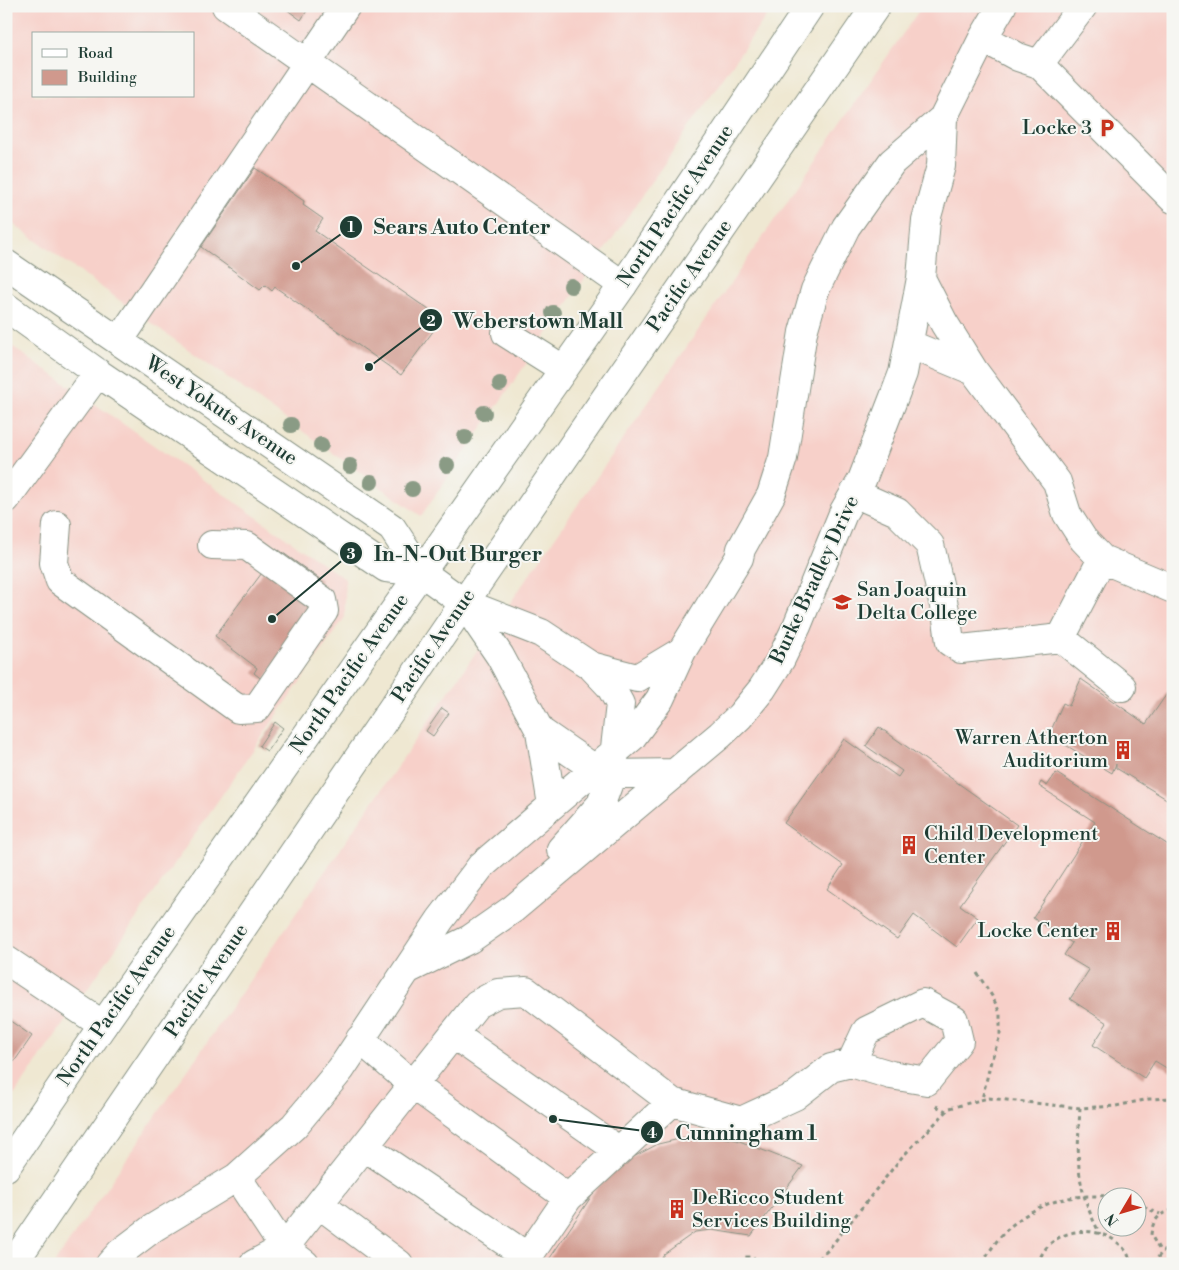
<svg xmlns="http://www.w3.org/2000/svg" width="1179" height="1270" font-family="'Libre Bodoni',serif">
<style>
.built{fill:#f7d0c9;fill-rule:evenodd}
.building{fill:#d0998d}
.lines{fill:none;stroke-linecap:round;stroke-linejoin:round}
.minor-casing{stroke:#879283;stroke-width:30}
.major-casing{stroke:#879283;stroke-width:30}
.path{stroke:#879283;stroke-width:3;stroke-dasharray:4 4;stroke-linecap:butt}
.minor{stroke:#fff;stroke-width:28}
.major{stroke:#fff;stroke-width:28}
.tree{fill:#8a9b85}
.labels{text-anchor:middle;dominant-baseline:central;stroke-width:4;stroke-linejoin:round;paint-order:stroke}
.poi-label{font-size:20px;fill:#1f3d34;stroke:#f6f6f2;text-anchor:end}
.street-label{font-size:20px;fill:#1f3d34;stroke:#f6f6f2}
.leader{fill:none;stroke:#1f3d34;stroke-width:2}
.callout-dot{fill:#1f3d34;stroke:#f6f6f2;stroke-width:2}
.mark-label{font-size:15px;text-anchor:middle;font-weight:bold;fill:#fff}
.callout-label{font-size:21px;text-anchor:middle;font-weight:bold;fill:#1f3d34;stroke:#f6f6f2;stroke-width:4;stroke-linejoin:round;paint-order:stroke}
</style>
<rect width="100%" height="100%" fill="#f6f6f2"/>
<filter id="ink" filterUnits="userSpaceOnUse"><feTurbulence type="fractalNoise" baseFrequency=".02" numOctaves="2"/><feDisplacementMap in="SourceGraphic" scale="10" xChannelSelector="R" yChannelSelector="G"/><feConvolveMatrix kernelMatrix="1 2 1 2 8 2 1 2 1" color-interpolation-filters="sRGB"/></filter>
<filter id="wash" filterUnits="userSpaceOnUse"><feTurbulence type="fractalNoise" baseFrequency=".0096" numOctaves="4" result="noise"/><feDisplacementMap in="SourceGraphic" scale="20" xChannelSelector="R" yChannelSelector="G"/><feGaussianBlur stdDeviation="1.12" result="paint"/><feColorMatrix in="noise" values="0 0 0 0 0 0 0 0 0 0 0 0 0 0 0 0 0 1.4 0 .05"/><feComposite in="paint" operator="in"/></filter>
<g filter="url(#wash)">
<rect width="100%" height="100%" fill="#efe8d2"/>
<path class="built" d="M6,6H773L421,516L6,219ZM34,34H194V96H34Z
M922,6H1173V1264H54ZM1106,1198H1136V1228H1106Z
M6,342L345,579V617L6,1107Z"/>
<g id="blocks">
<path class="building" d="M282,6H310L301,20Z
M255,168L304,201L303,205L323,219L315,231L442,319L401,375L275,287L272,291L265,285L260,290L201,247Z
M279,550L321,580L309,599L308,612L264,681L254,673L257,668L215,636Z
M1081,679L1146,724L1173,685V803L1116,768V764L1112,773L1049,735L1063,703L1069,706Z
M442,708L449,713L433,736L426,731Z
M275,722L283,728L267,751L259,746Z
M879,727L1017,825L960,905L978,918L957,947L914,915L897,939L827,889L843,865L784,823L844,739L898,777L902,771L866,746Z
M1056,773L1173,848V1072L1155,1061L1144,1078L1093,1045L1107,1023L1070,999L1089,970L1064,955L1072,943L1033,918L1095,822L1039,786L1041,782L1047,786Z
M6,1018L32,1036L14,1062L9,1059L6,1063Z
M701,1134L737,1140L803,1166L751,1236L711,1230L695,1232L664,1254L657,1264H546L597,1188L624,1162L658,1144Z"/>
</g>
</g>
<g filter="url(#ink)">
<use href="#blocks" fill-opacity="0" stroke="#879283" stroke-width="1"/>
<g class="lines">
<g class="minor-casing">
<path id="minor" d="M226,6L623,285
M983,38L1018,57L1039,64L1173,199
M1039,64L1083,6
M6,264L392,528L421,572L464,603L541,633L591,666L637,678L682,651
M921,278L944,323L974,371L1057,482L1067,514L1083,539L1102,559L1173,589
M6,307L98,373L386,568L421,572
M506,333L563,369
M119,341L346,6
M909,344L974,371
M854,493L897,512L930,545L947,619L950,642L961,649L1061,638
M6,499L98,373
M57,525L54,563L60,581L238,709L257,708L324,611L322,600L247,546L212,545
M1102,559L1061,638L1122,687
M464,603L500,656L540,731L552,805
M540,731L595,769L612,774L676,773
M561,849L601,804L612,774L620,704L610,686L591,666
M6,960L103,1025
M409,969L470,939L513,909L720,735L740,716L762,689L781,659L797,626L844,511L862,480L894,397L903,373L921,278L926,220L941,166L943,118
M453,1034L618,1150
M360,1039L412,1084L568,1198
M672,1102L741,1121L795,1096L831,1068L851,1063L891,1075L927,1081L959,1041L954,1020L923,1003L866,1031L851,1063
M365,1147L528,1257
M237,1177L284,1248L305,1264
M319,1204L399,1264
M110,1264L120,1253L153,1228L237,1177L294,1126L341,1069L440,920L481,866L632,737L660,699L682,651L739,558L741,549L771,495L783,458L803,332L815,290L846,227L892,162L943,118L983,38L1002,6
M254,1264L284,1248L477,1004L498,993L526,991L672,1102L568,1198L523,1264"/>
</g>
<g class="major-casing">
<path id="major" d="M6,1167L103,1025L623,285L810,6
M13,1264L464,603L876,6"/>
</g>
<path class="path" d="M977,973L992,996L1000,1013V1036L991,1061L982,1099
M936,1106L946,1111
M1080,1108C1077,1160 1075,1186 1100,1234
M1136,1204L1160,1214
M1173,1210C1159,1213 1152,1221 1151,1235L1159,1249L1173,1255
M742,1264L745,1257H751L763,1264
M813,1264L828,1250L902,1157L950,1108L988,1098L1080,1108L1116,1106L1149,1099L1173,1098
M983,1264C1002,1221 1048,1195 1093,1196C1101,1196 1109,1195 1117,1198
M1038,1264C1050,1220 1119,1221 1132,1264
M1153,1264L1162,1252"/>
<use href="#minor" class="minor"/>
<use href="#major" class="major"/>
</g>
<g class="tree">
<circle cx="571" cy="286" r="8"/>
<circle cx="553" cy="313" r="8"/>
<circle cx="500" cy="384" r="8"/>
<circle cx="484" cy="413" r="8"/>
<circle cx="291" cy="425" r="8"/>
<circle cx="465" cy="437" r="8"/>
<circle cx="321" cy="445" r="8"/>
<circle cx="447" cy="465" r="8"/>
<circle cx="350" cy="466" r="8"/>
<circle cx="371" cy="482" r="8"/>
<circle cx="412" cy="489" r="8"/>
</g>
</g>
<defs>
<g id="parking-bare" transform="scale(1.5)"><path d="M-3.5-5.5H1a3.5 3.5 0 0 1 0 7H-1V5.5H-3.5ZM-1-3.4V-.6H.8a1.4 1.4 0 0 0 0-2.8Z" fill="#c8321e" stroke="#f6f6f2" stroke-width="2.5" paint-order="stroke"/></g>
<g id="university-bare" transform="scale(1.5)"><path d="M0-5L7-2L0 1L-7-2ZM-4 1L0 2.5L4 1V4Q0 6-4 4Z" fill="#c8321e" stroke="#f6f6f2" stroke-width="2.5" paint-order="stroke"/></g>
<g id="building-bare" transform="scale(1.5)"><path d="M-4-6H4V6H1V3H-1V6H-4ZM-2.5-4.3h1.7v1.8h-1.7ZM.8-4.3h1.7v1.8H.8ZM-2.5-1h1.7V.8h-1.7ZM.8-1h1.7V.8H.8Z" fill="#c8321e" stroke="#f6f6f2" stroke-width="2.5" paint-order="stroke"/></g>
</defs>
<g fill-rule="evenodd">
<use href="#parking-bare" x="1107" y="128"/>
<use href="#university-bare" x="842" y="602"/>
<use href="#building-bare" x="1123" y="750"/>
<use href="#building-bare" x="909" y="845"/>
<use href="#building-bare" x="1113" y="931"/>
<use href="#building-bare" x="677" y="1209"/>
</g>
<g class="labels">
<g class="poi-label">
<text x="1092" y="128">Locke 3</text>
<text x="857" y="590" text-anchor="start">San Joaquin<tspan x="857" dy="23">Delta College</tspan></text>
<text x="1108" y="738">Warren Atherton<tspan x="1108" dy="23">Auditorium</tspan></text>
<text x="924" y="834" text-anchor="start">Child Development<tspan x="924" dy="23">Center</tspan></text>
<text x="1098" y="931">Locke Center</text>
<text x="692" y="1198" text-anchor="start">DeRicco Student<tspan x="692" dy="23">Services Building</tspan></text>
</g>
<g class="street-label">
<text transform="translate(676 206) rotate(-56)">North Pacific Avenue</text>
<text transform="translate(690 276) rotate(-55)">Pacific Avenue</text>
<text transform="translate(221 411) rotate(34)">West Yokuts Avenue</text>
<text transform="translate(815 580) rotate(-65)">Burke Bradley Drive</text>
<text transform="translate(434 646) rotate(-56)">Pacific Avenue</text>
<text transform="translate(350 674) rotate(-55)">North Pacific Avenue</text>
<text transform="translate(207 981) rotate(-56)">Pacific Avenue</text>
<text transform="translate(117 1006) rotate(-55)">North Pacific Avenue</text>
</g>
</g>
<path class="leader" d="M296 266L351 227M369 367L431 320M272 619L351 553M553 1119L652 1132"/>
<g class="callout-dot">
<circle cx="296" cy="266" r="5"/>
<circle cx="369" cy="367" r="5"/>
<circle cx="272" cy="619" r="5"/>
<circle cx="553" cy="1119" r="5"/>
<circle cx="351" cy="227" r="12"/>
<circle cx="431" cy="320" r="12"/>
<circle cx="351" cy="553" r="12"/>
<circle cx="652" cy="1132" r="12"/>
</g>
<g class="mark-label">
<text x="351" y="232">1</text>
<text x="431" y="326">2</text>
<text x="351" y="559">3</text>
<text x="652" y="1138">4</text>
</g>
<g class="callout-label">
<text x="462" y="234">Sears Auto Center</text>
<text x="538" y="328">Weberstown Mall</text>
<text x="458" y="561">In-N-Out Burger</text>
<text x="746" y="1140">Cunningham 1</text>
</g>
<rect width="1179" height="1270" fill="none" stroke="#f6f6f2" stroke-width="25"/>
<rect x="32" y="32" width="162" height="65" fill="#f6f6f2" stroke="#a0aca6"/>
<rect x="42" y="49" width="25" height="8" fill="#ffffff" stroke="#a0aca6"/>
<text x="78" y="58" font-size="15" fill="#1f3d34">Road</text>
<rect x="42" y="70" width="25" height="15" fill="#d0998d" stroke="#a0aca6"/>
<text x="78" y="82" font-size="15" fill="#1f3d34">Building</text>
<g transform="translate(1122 1212) rotate(232)"><circle r="24" fill="#f6f6f2" stroke="#a0aca6"/>
<path d="M0-4L9 19L0 12L-9 19Z" fill="#c8321e"/>
<text y="-8" font-size="14" font-weight="bold" text-anchor="middle" fill="#1f3d34">N</text>
</g>
</svg>
